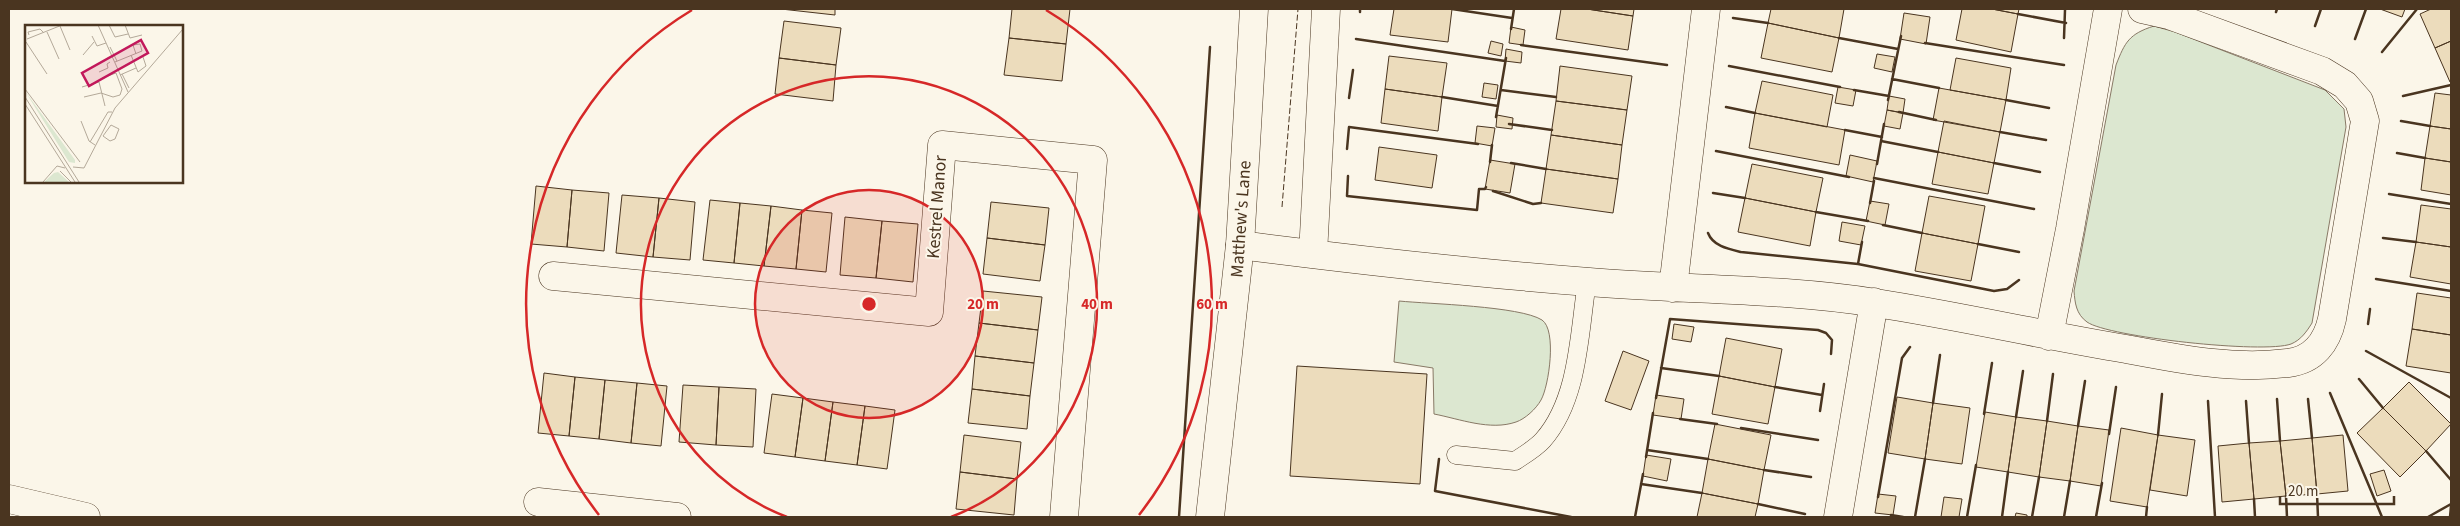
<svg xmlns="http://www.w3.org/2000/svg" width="2460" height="526" font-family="'Source Sans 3',sans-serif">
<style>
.green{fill:#dce7d0;stroke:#887966}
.building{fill:#ecdcbc;stroke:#4a3520}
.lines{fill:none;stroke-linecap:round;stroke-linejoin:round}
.lane-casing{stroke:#4a3520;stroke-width:19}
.street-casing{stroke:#4a3520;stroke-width:29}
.secondary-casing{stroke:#4a3520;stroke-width:29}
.lane{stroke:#fbf6e9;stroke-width:18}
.street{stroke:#fbf6e9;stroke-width:28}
.secondary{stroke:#fbf6e9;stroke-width:28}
.fence{stroke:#4a3520;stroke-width:1;stroke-dasharray:6 2.5;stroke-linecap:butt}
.wall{stroke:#4a3520;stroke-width:2.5}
.ring{fill:none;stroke:#d62828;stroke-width:2.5}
.labels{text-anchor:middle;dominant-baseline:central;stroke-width:4;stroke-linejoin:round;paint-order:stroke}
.street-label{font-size:18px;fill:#4a3520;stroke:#fbf6e9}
.inset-road{fill:none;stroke:#b4a999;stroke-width:1}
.view{fill:#c2185b;fill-opacity:0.15;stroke:#c2185b;stroke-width:2.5}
.inset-edge{fill:none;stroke:#4a3520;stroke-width:2.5}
.centre{fill:#d62828;stroke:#fbf6e9;stroke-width:2.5}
.ring-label{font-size:15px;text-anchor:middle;font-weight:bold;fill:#d62828;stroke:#fbf6e9;stroke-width:4;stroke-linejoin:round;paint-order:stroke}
</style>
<rect width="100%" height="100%" fill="#fbf6e9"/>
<path class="green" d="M2154,26L2175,32L2325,90L2344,109L2346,127L2312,323C2307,331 2301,340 2291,344C2264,354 2108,337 2087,322C2076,314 2075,303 2074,291L2116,65C2125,42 2129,34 2154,26Z
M1399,301C1429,304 1520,306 1542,320C1557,330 1549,386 1541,400C1536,409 1525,419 1516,422C1490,431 1460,419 1434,414L1433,368L1394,362Z"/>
<path class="building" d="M781,9H835V15Z
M1012,9H1070L1066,44L1009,38Z
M1394,9H1452L1448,42L1390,35Z
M1561,9H1587L1633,16L1628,50L1556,39Z
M1587,9H1634L1633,16Z
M1771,9H1844L1839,38L1768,23Z
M1962,9H1992L2018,14L2011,52L1956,40Z
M1992,9H2019L2018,14Z
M2380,9H2405L2402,17Z
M2431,9H2451V41L2435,48L2420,14Z
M1904,13L1930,17L1926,44L1900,39Z
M784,21L841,28L836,65L779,58Z
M1768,23L1839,38L1832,72L1761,58Z
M1511,27L1525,30L1523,45L1509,43Z
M1009,38L1066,44L1062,81L1004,75Z
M1491,41L1503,44L1501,56L1488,53Z
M2451,41V82H2450L2435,48Z
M1506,49L1522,52L1521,63L1505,61Z
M1877,54L1895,57L1892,72L1874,68Z
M1389,56L1447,63L1442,97L1385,89Z
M779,58L836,65L833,101L775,94Z
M1956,58L2011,68L2006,100L1950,90Z
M1560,66L1632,76L1627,110L1556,101Z
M1762,81L1833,95L1827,127L1755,113Z
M1484,83L1498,85L1496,99L1482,97Z
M1838,87L1856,90L1853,106L1835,103Z
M1939,88L2006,100L2000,132L1933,120Z
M1385,89L1442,97L1438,131L1381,123Z
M2435,93L2451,95V129L2430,126Z
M1889,96L1905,99L1903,113L1887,110Z
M1556,101L1627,110L1622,145L1551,135Z
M1887,110L1903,113L1900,129L1884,126Z
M1755,113L1845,130L1839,165L1749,148Z
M1497,115L1513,118L1512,129L1496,127Z
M1944,121L2000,132L1994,163L1938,152Z
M1477,126L1495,128L1492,146L1475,143Z
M2430,126L2451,129V162L2425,158Z
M1551,135L1622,145L1618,179L1546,169Z
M1379,147L1437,155L1432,188L1375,180Z
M1938,152L1994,163L1988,194L1932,184Z
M1850,155L1877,161L1873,182L1846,176Z
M2425,158L2451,162V195L2421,190Z
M1490,160L1515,164L1510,193L1485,189Z
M1752,164L1823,178L1816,212L1745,198Z
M1546,169L1618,179L1613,213L1541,203Z
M536,186L572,190L567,247L531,244Z
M572,190L609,193L604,251L567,247Z
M622,195L659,198L653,257L616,253Z
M1929,196L1985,206L1978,244L1922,233Z
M659,198L695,202L690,260L653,257Z
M1745,198L1816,212L1810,246L1738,232Z
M710,200L740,203L734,263L703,260Z
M1870,201L1889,204L1885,225L1866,221Z
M991,202L1049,208L1045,245L987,238Z
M740,203L771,206L764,266L734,263Z
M2421,205L2451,209V247L2416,242Z
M771,206L802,210L796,269L764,266Z
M802,210L832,213L826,272L796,269Z
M845,217L882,221L876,278L840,275Z
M882,221L918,224L913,282L876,278Z
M1842,222L1865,226L1861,245L1839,241Z
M1922,233L1978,244L1971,281L1915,271Z
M987,238L1045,245L1040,281L983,274Z
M2416,242L2451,247V284L2410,277Z
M983,291L1042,297L1038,330L979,323Z
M2417,293L2451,298V335L2412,329Z
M979,323L1038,330L1034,363L975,356Z
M1674,324L1694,327L1691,342L1672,339Z
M2412,329L2451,335V373L2406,366Z
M1726,338L1782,349L1775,387L1719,376Z
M1623,351L1649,361L1631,410L1605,401Z
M975,356L1034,363L1030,396L972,389Z
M1297,366L1427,374L1420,484L1290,476Z
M544,373L575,377L569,436L538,433Z
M1719,376L1775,387L1768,424L1712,414Z
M575,377L605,380L599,439L569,436Z
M605,380L637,383L631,443L599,439Z
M2409,382L2451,424L2426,451L2383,408Z
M637,383L667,386L661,446L631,443Z
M683,385L719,387L716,445L679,442Z
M719,387L756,389L753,447L716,445Z
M972,389L1030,396L1027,429L968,423Z
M772,394L803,398L795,457L764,453Z
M1656,395L1684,399L1681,419L1653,415Z
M1897,397L1933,403L1925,459L1888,453Z
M803,398L833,402L825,461L795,457Z
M833,402L865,406L857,465L825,461Z
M1933,403L1970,408L1962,464L1925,459Z
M865,406L895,410L887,469L857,465Z
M2383,408L2426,451L2400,477L2357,433Z
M1985,412L2016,417L2008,472L1976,467Z
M2016,417L2047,421L2039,477L2008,472Z
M2047,421L2078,426L2070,481L2039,477Z
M1715,424L1771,435L1764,470L1708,459Z
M2078,426L2109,430L2101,486L2070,481Z
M2121,428L2158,435L2147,507L2110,501Z
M964,435L1021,442L1017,479L960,472Z
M2158,435L2195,440L2187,496L2150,490Z
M2343,435L2348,491L2317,494L2312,438Z
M2312,438L2317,494L2286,496L2280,441Z
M2280,441L2286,496L2254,499L2249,443Z
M2249,443L2254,499L2222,502L2218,446Z
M1646,455L1671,459L1667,481L1643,476Z
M1708,459L1764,470L1758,504L1702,493Z
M2384,470L2391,491L2377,496L2370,474Z
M960,472L1017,479L1014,515L956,509Z
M1702,493L1758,504L1755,517H1697Z
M1878,494L1896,496L1893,515L1875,513Z
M1944,497L1962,499L1959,517H1941Z
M2016,513L2027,515V517H2015Z"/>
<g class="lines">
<g class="lane-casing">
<path id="lane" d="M1456,455L1515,461C1524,455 1536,448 1543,440C1579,399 1579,333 1587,282"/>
</g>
<g class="street-casing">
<path id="street" d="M1240,245C1356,260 1472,273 1589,282C1684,290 1781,288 1876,303C1959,316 2042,335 2126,349C2179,359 2234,370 2288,363C2314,360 2327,342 2332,319L2365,121L2359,101L2345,85L2322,71L2169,15L2142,9
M1313,254L1326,9
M553,276L929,312L942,145L1093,160L1064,517
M1673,288L1706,9
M2049,336L2070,229L2108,9
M9,499L86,517
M538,502L677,517
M1838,517L1874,302"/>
</g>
<g class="secondary-casing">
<path id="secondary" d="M1210,517L1240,245L1254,9"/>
</g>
<use href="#lane" class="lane"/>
<use href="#street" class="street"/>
<use href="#secondary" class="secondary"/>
<path class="fence" d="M1282,207L1298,9"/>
<path class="wall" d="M1452,9L1512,18
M1360,12V9
M2276,12L2277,9
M2018,14L2066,23
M1733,18L1768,23
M2315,26L2321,9
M1511,29L1514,9
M1839,38L1898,49
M2064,38L2065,10
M1356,39L1505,61
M2355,39L2366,9
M1925,43L2064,65
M1521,45L1667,65
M2382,52L2417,9
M1729,66L1840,87
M1892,79L1939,88
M1501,90L1556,97
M1854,90L1889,96
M2403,96L2451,85
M1442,97L1498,106
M1349,98L1353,70
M1888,100L1901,36
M2006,100L2049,108
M1726,107L1755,113
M1899,112L1936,120
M1496,117L1506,58
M2401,121L2430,126
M1509,124L1552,130
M1845,130L1882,137
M2000,132L2046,140
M1881,141L1938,152
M1347,149L1349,127L1478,144
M1716,151L1849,177
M2397,153L2425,158
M1490,162L1492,145
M1511,163L1546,169
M1994,163L2040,172
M1877,164L1884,124
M1348,176L1347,196L1477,210L1479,189H1485L1486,187
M1874,178L2034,209
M1493,191L1533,204L1541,203
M1713,193L1745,198
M2389,194L2451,204
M1870,203L1874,181
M1816,212L1868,221
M1883,225L1922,233
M1708,233C1713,246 1728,249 1741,252L1858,264L1862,242
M2383,238L2416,242
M1978,244L2019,252
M1858,264L1994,291L2007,289L2019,280
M2376,279L2451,291
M2368,324L2370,309
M2366,351L2451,398
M1661,368L1719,376
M2359,379L2383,408
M1775,387L1822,395
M2330,393L2382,517
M1656,398L1670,319L1818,330L1826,333L1832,340L1831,354
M2277,399L2280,441
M2308,399L2312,438
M2208,401L2215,517
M2246,401L2249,443
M1933,403L1940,355
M1820,411L1824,384
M1984,414L1992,363
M2016,417L2023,371
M1680,419L1717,424
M2047,421L2053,374
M2078,426L2085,381
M1741,428L1818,440
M2109,434L2116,387
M2158,435L2162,394
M1647,450L1708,459
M2426,451L2451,480
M1646,457L1653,413
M1439,459L1435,491L1571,517
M1764,470L1811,477
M1641,484L1702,493
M2317,494L2318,517
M2286,496L2287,517
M1878,497L1902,358L1910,347
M2254,499L2255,517
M1758,504L1805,514
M1891,515L1903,517
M1179,517L1210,47
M1635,517L1643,474
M1915,517L1925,459
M1967,517L1976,465
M2002,517L2008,472
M2032,517L2039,477
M2064,517L2070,481
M2096,517L2102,483
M2146,517L2147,507
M2428,517L2451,504
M2450,517L2451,506"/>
</g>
<circle cx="869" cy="304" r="114" fill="#d62828" fill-opacity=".12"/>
<g class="ring">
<circle cx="869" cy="304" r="114"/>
<path d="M787 517A228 228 0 1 1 951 517"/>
<path d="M599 515A343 343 0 0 1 692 10M1046 10A343 343 0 0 1 1139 515"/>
</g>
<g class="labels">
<g class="street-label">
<text transform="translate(937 207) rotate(-86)">Kestrel Manor</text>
<text transform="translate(1241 219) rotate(-86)">Matthew's Lane</text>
</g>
</g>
<g transform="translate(25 25)">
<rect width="158" height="158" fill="#fbf6e9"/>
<path d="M0,66L50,135V138L44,137ZM33,147L44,157H19L29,148Z" fill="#dce7d0"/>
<path class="inset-road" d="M73,0L103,67M84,0L90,12L103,9M100,0L105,13L117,10M35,1L45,25M22,7L34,34M4,10L3,7L15,4L19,8M67,11L72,21L81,18M2,14L37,0M1,17L22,49M85,22L92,36M58,30L69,17M106,30L113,47L121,41L118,32M90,37L117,26L115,19L108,20L111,29M74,47L83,43L82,39L85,37M97,49L104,63M95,50L111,43M57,62L74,57L80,81M0,64L55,137M0,72L54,157M59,72L76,68L88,72L95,70L97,64L91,48L77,53M0,79L50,157M56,96L64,116L70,120M90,114L85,116L78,111L86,100L94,104L90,114M65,117L83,87H87M48,142L59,143L90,83L158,4M35,146L46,157M18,157L32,141L40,143"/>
<path class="view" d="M116,15L123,28L64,61L57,48Z"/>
<rect width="158" height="158" class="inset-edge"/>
</g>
<circle cx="869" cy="304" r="8" class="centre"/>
<g class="ring-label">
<text x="983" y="309">20 m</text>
<text x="1097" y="309">40 m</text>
<text x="1212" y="309">60 m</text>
</g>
<rect width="2460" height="526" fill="none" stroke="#4a3520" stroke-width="20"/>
<path d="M2280 496v8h114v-8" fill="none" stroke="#4a3520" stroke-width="2.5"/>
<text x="2288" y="496" font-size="15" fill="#4a3520" stroke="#fbf6e9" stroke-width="4" paint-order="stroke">20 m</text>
</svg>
